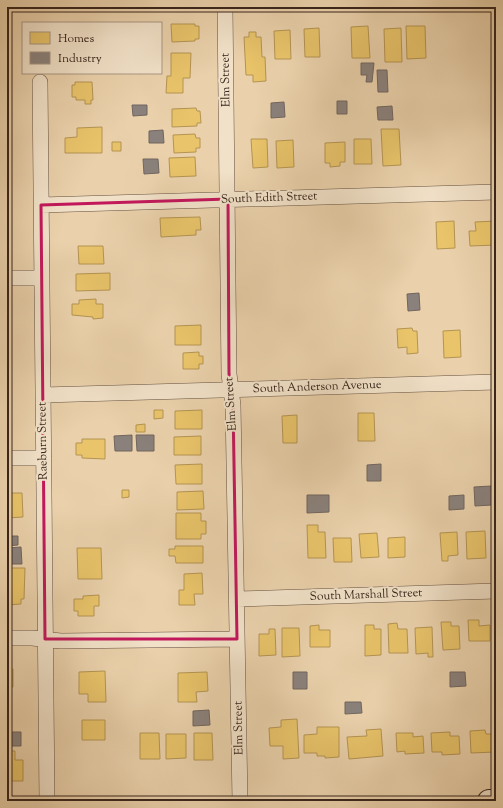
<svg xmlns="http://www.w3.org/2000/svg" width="503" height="808" font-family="'Sorts Mill Goudy',serif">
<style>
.homes{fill:#e9c46a;stroke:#b49453}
.industry{fill:#8a817c;stroke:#71655f}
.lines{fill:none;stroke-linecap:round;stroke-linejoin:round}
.street-casing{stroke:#645040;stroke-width:16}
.secondary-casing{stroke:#38251c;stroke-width:24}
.street{stroke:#f1e1c8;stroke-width:15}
.secondary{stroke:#f1e1c8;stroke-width:22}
.marked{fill:none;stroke:#c2185b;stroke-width:3;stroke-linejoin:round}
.labels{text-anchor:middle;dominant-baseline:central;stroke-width:4;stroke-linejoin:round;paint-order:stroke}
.street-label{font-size:12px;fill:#38251c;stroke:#f1e1c8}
</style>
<rect width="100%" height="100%" fill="#ead1ab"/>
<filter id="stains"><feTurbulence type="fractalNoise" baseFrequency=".005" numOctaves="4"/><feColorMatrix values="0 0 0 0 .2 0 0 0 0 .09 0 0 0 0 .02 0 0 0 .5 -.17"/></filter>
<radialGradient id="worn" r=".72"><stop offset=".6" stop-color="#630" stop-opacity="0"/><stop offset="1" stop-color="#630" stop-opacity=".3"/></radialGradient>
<path class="homes" d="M171,24H195V26H199V39H195V41L172,42Z
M368,26L370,58H352L351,27Z
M406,26H425L426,58L407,59Z
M319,28L320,57H305L304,29Z
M401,28L402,62H385L384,29Z
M290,30L291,59H275L274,31Z
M249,32H256V37H261L262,57H265L266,81L253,82V75H246L244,37H249Z
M171,53H191L190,78H183V93H166L167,76H171Z
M75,82H92L93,100H91V104H85V100H76V97H72V85H75Z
M196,108L197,111H200L201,123H197V126L172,127V109Z
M102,127V153H65V138L77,137V128Z
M381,129H399L401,165L383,166Z
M195,134L196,138H200V148H196V152L174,153L173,135Z
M251,139H267L268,167L253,168Z
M354,139H371L372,164H354Z
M293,140L294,167L277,168L276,141Z
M112,142H121V151H112Z
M345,142V162H340V166L330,167V163H325V143Z
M195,157L196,176L170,177L169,158Z
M7,183H8L9,202L7,203Z
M200,217L201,230H196V235L161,237L160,218Z
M454,221L455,248L437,249L436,222Z
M496,221V245L470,246L469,231H476L475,222Z
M7,236H10V256H7Z
M78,246H103L104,264H79Z
M110,273V290L76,291V274Z
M96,299V304H103V318L93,319V317L72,315V304H79V300Z
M201,325V345H175V326Z
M412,328L413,331H417L418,353L407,354V347L398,348L397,329Z
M460,330L461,357L444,358L443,331Z
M199,352V356H203V364H199V369H183V353Z
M154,410H163V418L154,419Z
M202,410V429H175V411Z
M358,413H374L375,441H358Z
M297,415V443H283L282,416Z
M145,424V432H136V425Z
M201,436V455H174V437Z
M82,439H105V459L82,458V455H76V443H82Z
M202,464V484H176L175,465Z
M122,490H129V497L122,498Z
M203,491L204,509L177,510V492Z
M7,493H22L23,517L7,518Z
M176,513H201V521H206V534H201V539H176Z
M307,525H318V532H325L326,558H308Z
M496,530V557H494L492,531Z
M485,531L486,558L467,559L466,532Z
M457,532L458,555L448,556V561H442L440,533Z
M377,533L379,557L361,558L359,534Z
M405,537V557L388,558V538Z
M333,538H351L352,562H334Z
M175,546H203V563H176L175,556H169V549H175Z
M77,548H101L102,579H78Z
M7,568H25L24,599H21V604L7,605V599H8Z
M202,573L203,594H194L195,605H179V590H184V574Z
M99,595V606H94V616H78V611H74V599H83V596Z
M468,620H479V626L490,625V641H469Z
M441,622H451V626H459L460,649L443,650Z
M493,622H496V644H494Z
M397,623L398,629H407L408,653H389L388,624Z
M319,625V630H330V647H310V626Z
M365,625H374V629H381V655L365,656Z
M432,627L433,657H428V653L416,654L415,628Z
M282,628H299L300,656L282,657Z
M269,629H275L276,655L259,656V634H269Z
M7,669H13V687H7Z
M105,671L106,702H88V694H79V672Z
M207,672L208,691L196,692L197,702H178V673Z
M297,719L299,758L283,759V746H270L269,728L281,727V720Z
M82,720H105V740H82Z
M317,727H339V757L325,758V756H317V753H304V735L317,734Z
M381,729L383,756L349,759L347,737L367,736L366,730Z
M485,730L486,734H494L495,752L471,753L470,731Z
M450,732V736H459L460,754L442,755V752H432L431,733Z
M140,733H159L160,759H140Z
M194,733H212L213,760H194Z
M396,733H413V737L423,736L424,753L405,754V751L397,752Z
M166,734H186V758L166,759Z
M9,751H15V760H23V781H7V760H9Z"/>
<path class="industry" d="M361,63H374L372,82H366L367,75H361Z
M377,70H387L388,92H378Z
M337,101H347V114H337Z
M284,102L285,117L271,118V103Z
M132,105H147V115L133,116Z
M392,106L393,120H378L377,107Z
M163,130L164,143H149V131Z
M143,159H158L159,173L144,174Z
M419,293L420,310L408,311L407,294Z
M132,435V451H115L114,436Z
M136,435H154V451H137Z
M381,464V481H367V465Z
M491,486L492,505L475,506L474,487Z
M307,495H329V512L307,513Z
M464,495V509L449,510V496Z
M7,536H18V545L7,546Z
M21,547L22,564H7V548Z
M293,672H307V689H293Z
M450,672H465L466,686L450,687Z
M345,702H361L362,713L345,714Z
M209,710L210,725L193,726V711Z
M7,732H21V746H7Z"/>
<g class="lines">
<g class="street-casing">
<path id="street" d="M225,7L229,374L233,405L240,801
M40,82L47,801
M41,205L496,192
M7,278H42
M43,395L496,382
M7,458H44
M237,599L496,591
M7,638H32L61,641L237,639"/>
</g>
<g class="secondary-casing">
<path id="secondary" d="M489,801H496"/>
</g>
<use href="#street" class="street"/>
<use href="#secondary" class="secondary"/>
</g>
<path class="marked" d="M228,199L229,374L233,405L237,639H45L41,205Z"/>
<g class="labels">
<g class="street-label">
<text transform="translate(226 80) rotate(-91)">Elm Street</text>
<text transform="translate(269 198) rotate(-2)">South Edith Street</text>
<text transform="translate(317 387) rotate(-2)">South Anderson Avenue</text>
<text transform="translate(231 404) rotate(-94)">Elm Street</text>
<text transform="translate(43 441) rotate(-91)">Raeburn Street</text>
<text transform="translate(366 595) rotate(-2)">South Marshall Street</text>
<text transform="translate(239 728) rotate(-91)">Elm Street</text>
</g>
</g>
<rect width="503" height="808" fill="none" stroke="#ead1ab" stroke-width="24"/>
<rect x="8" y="8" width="487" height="792" fill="none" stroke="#38251c" stroke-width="2"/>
<rect x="12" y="12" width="479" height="784" fill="none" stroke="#38251c"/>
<rect x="22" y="22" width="140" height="52" fill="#f1e1c8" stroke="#a79683"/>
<rect x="30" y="32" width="20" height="12" fill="#e9c46a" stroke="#a79683"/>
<text x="58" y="42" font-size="12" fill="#38251c">Homes</text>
<rect x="30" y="52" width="20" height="12" fill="#8a817c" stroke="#a79683"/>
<text x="58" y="62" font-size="12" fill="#38251c">Industry</text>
<rect width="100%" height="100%" filter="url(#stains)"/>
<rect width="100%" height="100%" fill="url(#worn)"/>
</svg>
